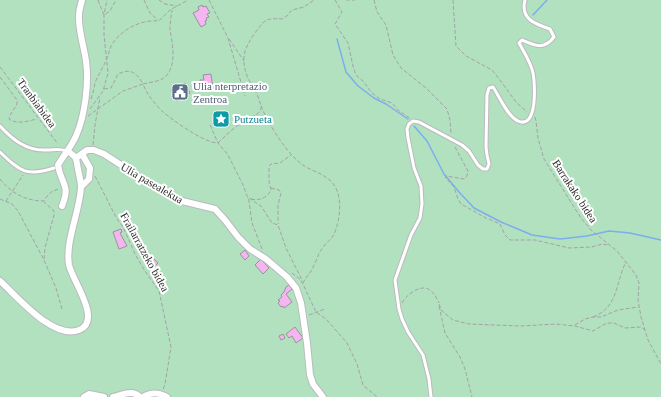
<svg xmlns="http://www.w3.org/2000/svg" width="661" height="397" font-family="Georgia,serif">
<style>
.green{fill:#b2e1c0}
.lines{fill:none;stroke-linecap:round;stroke-linejoin:round}
.stream{stroke:#7caeee;stroke-width:1.5}
.building{fill:#f5b5f1;stroke:#979597}
.service-casing{stroke:#bbbabe;stroke-width:5}
.minor-casing{stroke:#bbbabe;stroke-width:8}
.path{stroke:#a3a2a5;stroke-width:1;stroke-dasharray:4 2;stroke-linecap:butt}
.service{stroke:#fff;stroke-width:3}
.minor{stroke:#fff;stroke-width:6}
.labels{text-anchor:middle;dominant-baseline:central;stroke-width:4;stroke-linejoin:round;paint-order:stroke}
.service-label{font-size:11px;fill:#4e5e75;stroke:#fff;text-anchor:start}
.street-label{font-size:11px;fill:#2e2e2f;stroke:#fff}
.culture-label{font-size:11px;fill:#0d838f;stroke:#fff;text-anchor:start}
</style>
<rect width="100%" height="100%" fill="#f9f8fc"/>
<path class="green" d="M0,0H661V397H0Z"/>
<g class="lines">
<path class="stream" d="M533,15L547,0
M337,39L346,72L358,86L374,98L386,104L408,119
M414,126L427,141L444,174L459,192L474,208L501,222L532,235L560,239L587,236L609,231L630,233L661,240"/>
</g>
<path class="building" d="M202,5L203,7L206,6L210,13L207,14L209,17L206,18L207,20L205,21L206,24L201,27L193,13L199,10L198,7Z
M211,74L213,89H205L204,85H201L200,80H204L203,75Z
M185,83L190,93L177,101L171,90Z
M121,229L122,232L120,233L127,246L119,249L113,232Z
M245,250L249,256L245,260L240,254Z
M151,256L158,263L151,270L145,263Z
M261,259L269,268L263,274L255,265Z
M289,285L292,289L286,294L292,302L284,308L283,306L281,307L278,303L280,301L278,300L282,297L281,295L284,292L286,287Z
M295,327L303,338L296,343L292,336L289,338L286,334Z
M283,334L285,338L281,340L279,336Z"/>
<g class="lines">
<g class="service-casing">
<path id="service" d="M0,126C12,139 26,151 46,150C54,150 59,148 67,151
M0,152C20,171 26,177 54,168
M431,397L429,379L423,355L408,332L402,319L399,309L395,280L411,235L420,218L422,204L421,186L414,168L408,138L407,129L409,124L413,121L419,122L462,145L469,151L478,165L483,169H487L489,164L487,155L486,147L487,95L489,88L493,87C499,96 508,117 518,121C538,130 535,83 533,73C531,63 524,52 519,43L522,40C536,46 544,50 554,37L550,29C535,24 520,19 525,0"/>
</g>
<g class="minor-casing">
<path id="minor" d="M76,158L87,150H94L104,154L158,189L178,200L215,209L225,220L238,237L250,249L266,259L287,277L296,288L301,303L307,343L310,375L313,384L323,397
M81,187L89,179L90,168L82,154
M62,206C71,184 61,185 58,165C64,155 71,147 76,136C85,116 89,82 86,61C84,46 78,30 79,15C79,10 81,5 82,0
M0,281C18,297 53,340 79,330C103,321 72,280 69,265C65,241 80,211 81,187C81,181 79,175 78,169C77,165 77,160 75,157C73,155 70,153 68,151
M84,397L89,394L104,397
M113,397C123,395 132,389 140,397
M143,397C151,392 158,392 167,397"/>
</g>
<path class="path" d="M98,0L104,15L110,11L116,0
M144,0L150,13L158,20
M159,0L165,4L177,6
M209,0L228,38L245,96
M335,0L342,12L335,24L348,43L353,66L356,75L363,81L372,93L380,99L392,103L398,110L411,119
M346,0H355
M374,0L377,12L386,25L393,55L401,68L426,88L447,109L450,120L451,134
M453,0L456,46L466,56L492,70L497,76L516,102L527,112
M229,39L244,61
M0,67L58,144
M0,77L17,100C18,108 10,111 9,119C17,125 28,121 37,119
M104,89L111,88L118,74C131,68 136,72 143,84C150,82 158,82 164,78C178,66 172,44 170,29C170,23 171,17 172,10
M91,99C93,94 94,88 95,83C98,74 104,67 107,58C109,54 109,50 111,46C120,30 141,19 159,21L170,10L188,0
M261,106C268,123 284,149 298,161C307,170 318,171 327,178C344,189 341,216 335,232C333,238 328,241 324,246C318,253 316,263 311,271C309,275 305,278 303,283
M90,109L103,91L108,73L104,35V15L107,0
M88,116L123,91L143,84C147,95 155,104 163,112C174,121 203,142 217,143
M535,117L536,121L538,138L544,159L562,188L581,218L591,230L617,251L636,275L639,283L638,300L641,317L648,340L661,364
M210,125L218,143L228,155L243,185L249,201L252,223L262,249
M218,143C227,134 238,124 249,118C254,116 259,114 261,109C262,105 259,101 258,97C256,91 251,85 248,78C240,60 244,48 255,33C265,19 266,18 282,19L287,16L292,10L304,7L314,0
M93,145L95,125L100,97
M455,147L468,171L467,176L464,179L446,176L445,177L454,187L458,199L461,204L486,218L500,224L505,235L510,240H535L569,248L592,247L602,244L608,245
M95,176L117,219L123,227L136,256L145,271L159,291L171,347L165,384L163,390
M0,179C11,193 25,201 44,201C48,194 52,190 60,189
M271,188L279,190L281,193L278,205V224
M249,198L261,206L272,223L278,225L286,248L302,280
M0,199L12,204L18,211L44,260L56,288L62,309
M251,199C259,201 267,198 271,190L269,182V166L271,164L280,163L291,155
M6,201L23,175
M44,259L45,248L54,215V211L44,202
M292,273L301,280L316,312L326,319L347,343L357,364L363,385L377,397
M402,303C404,299 407,296 411,293C425,283 433,289 439,303
M439,304L442,311L453,320L469,324L520,326L556,324L575,326L593,331L605,324L609,323H614L625,328L641,327L645,330
M439,306L445,333L460,357L465,369L472,397
M309,315L325,309
M593,317C619,307 615,283 626,262
M575,325L585,319L593,317H601L618,310L638,307"/>
<use href="#service" class="service"/>
<use href="#minor" class="minor"/>
</g>
<defs>
<g id="civic-square" transform="scale(0.9)"><rect x="-9" y="-9" width="18" height="18" rx="4" fill="#5c6f8a" stroke="#fff"/><path d="M-.6-6.5H3V-4.5H.6V-3L4-1V1h2V6H-6V1h2V-1L-.6-3ZM-1.2 2.5V6h2.4V2.5Z" fill="#fff"/></g>
<g id="sight-square" transform="scale(0.9)"><rect x="-9" y="-9" width="18" height="18" rx="4" fill="#0f9aa8" stroke="#fff"/><path d="M0-6L1.8-2.2L6-1.7L2.9 1.2L3.7 5.4L0 3.3L-3.7 5.4L-2.9 1.2L-6-1.7L-1.8-2.2Z" fill="#fff"/></g>
</defs>
<g fill-rule="evenodd">
<use href="#civic-square" x="180" y="92"/>
<use href="#sight-square" x="221" y="119"/>
</g>
<g class="labels">
<g class="service-label">
<text x="193" y="86">Ulia nterpretazio<tspan x="193" dy="13">Zentroa</tspan></text>
</g>
<g class="street-label">
<text transform="translate(37 103) rotate(54)">Tranbiabidea</text>
<text transform="translate(152 183) rotate(30)">Ulia pasealekua</text>
<text transform="translate(575 191) rotate(57)">Barrakako bidea</text>
<text transform="translate(145 252) rotate(61)">Frailarratzeko bidea</text>
</g>
<g class="culture-label">
<text x="234" y="119">Putzueta</text>
</g>
</g>
</svg>
